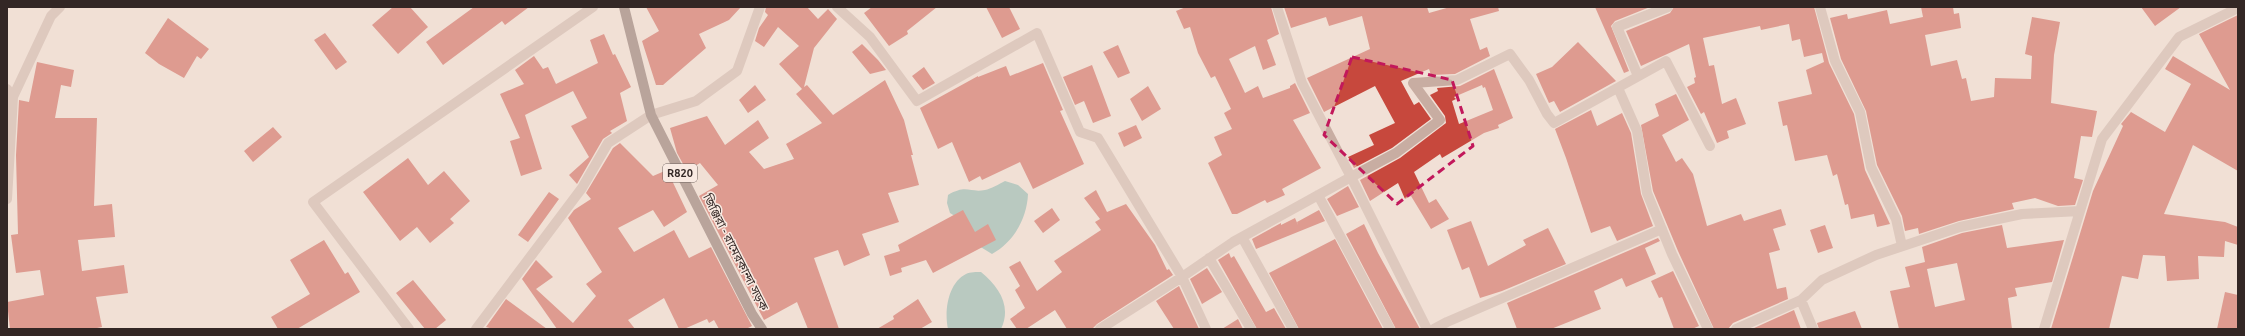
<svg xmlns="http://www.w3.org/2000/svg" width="2245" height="336" font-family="Ubuntu,'Noto Sans Bengali',sans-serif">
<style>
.water{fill:#75ada7}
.building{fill:#c7483d;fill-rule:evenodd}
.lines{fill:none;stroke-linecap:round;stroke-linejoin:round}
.street{stroke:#c8ada2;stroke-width:10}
.primary{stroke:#755b55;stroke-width:10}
.marked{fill:none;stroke:#c2185b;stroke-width:3;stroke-dasharray:8 5;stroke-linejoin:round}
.labels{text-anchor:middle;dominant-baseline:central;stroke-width:3;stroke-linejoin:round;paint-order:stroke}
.shield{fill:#f9eae2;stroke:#6e625e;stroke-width:1}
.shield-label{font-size:11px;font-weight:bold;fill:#332725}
.street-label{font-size:12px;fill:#332725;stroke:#f9eae2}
</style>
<rect width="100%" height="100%" fill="#f1e0d6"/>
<path class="water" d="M1005,181L1018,185L1028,194C1027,218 1014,242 992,254L979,246L958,218L950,213L947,203L948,195C967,184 969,193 985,190C991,189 999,184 1005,181Z
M981,272C999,287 1012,306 1001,329H948C944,311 948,283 966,274C970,272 977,272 981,272Z"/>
<path class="building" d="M393,7H410L428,27L398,54L372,25Z
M474,7H529L505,25L502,21L443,65L426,42Z
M646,7H741L729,20L699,34L706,48L663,85H656L642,41L659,31Z
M766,7H807L818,19L828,9L837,19L814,48L804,87L807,85L833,115L885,80L904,120L913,155H911L919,185L888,193L899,222L862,234L870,255L844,266L838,250L814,258L839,329H808L797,302L764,320L699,196L718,185L700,163L687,171L677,153L670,128L707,116L725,145L758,120L769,138L749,152L764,169L794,159L786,144L822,123L796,94L802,89L779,64L799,46L778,27L764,47L755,41L759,28L768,15L765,12Z
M872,7H937L907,31L908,34L889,46L864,13Z
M986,7H1009L1020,29L1002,38Z
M1186,7H1271L1279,34L1267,40L1276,65L1263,70L1255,46L1229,59L1245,93L1258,86L1263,98L1290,88V86L1295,83L1310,113L1293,120L1321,168L1282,189L1285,195L1267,203L1265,200L1237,214H1232L1208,163L1222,155L1214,137L1232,129L1224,113L1231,109L1215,76L1211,78L1198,53L1190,27L1184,29L1176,11Z
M1284,7H1427L1429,13L1450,7H1498L1499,11L1470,19L1480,50L1487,47L1490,56L1455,74L1431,75L1429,69L1401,81L1414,105L1419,102L1431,119L1392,148L1354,168L1348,157L1374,145L1369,135L1395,123L1375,86L1324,112L1307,78L1370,49L1362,16L1329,26L1326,17L1291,28Z
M1595,7H1650L1615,21L1611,26L1629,71L1624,73Z
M1674,7H1814L1829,63L1854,114L1865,170L1890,224L1877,227L1874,214L1851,219L1848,204L1845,205L1837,174L1833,176L1827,155L1795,161L1787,125L1783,126L1778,102L1812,94L1806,70L1824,62L1822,53L1804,57L1800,39L1792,41L1789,24L1761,30L1760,26L1703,38L1709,66L1714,65L1722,104L1736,98L1746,124L1727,131L1729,138L1717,143L1704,112L1701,114L1687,87L1695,83L1694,78L1696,77L1689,44L1641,66L1626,31L1670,13Z
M1921,7H1953L1954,14L1959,13L1961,28L1925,35L1931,66L1957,60L1962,79L1966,78L1971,101L1994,97L1995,78L2031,79L2032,56L2025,54L2032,17L2060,22L2054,55L2051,103L2097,111L2092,137L2081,136L2074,178L2083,180L2075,205L2058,206L2035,198L2012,203L2014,209L1959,221L1919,234L1918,228L1905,231L1902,216L1877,165L1866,111L1841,59L1830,18L1847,14L1848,19L1887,10L1890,24L1923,17Z
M2141,7H2181L2155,26Z
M2238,15V171L2193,145L2164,214L2225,222L2238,227V245L2225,241L2224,257L2198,256L2199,279L2167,281L2165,256L2143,255L2138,279L2122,276L2109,329H2051L2093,191L2123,126L2121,124L2131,112L2165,132L2191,84L2165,69L2173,56L2230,90L2199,34Z
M168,18L209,49L201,59L197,56L184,78L159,64L145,53Z
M325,33L347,62L336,70L314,40Z
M604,34L613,55L615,54L631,87L620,93L627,121L610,131L612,133L603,139L577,184L569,175L589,157L571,126L587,118L573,91L525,115L542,169L521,176L510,141L520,138L500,94L524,84L515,70L534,56L543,69L548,67L556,84L598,63L590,40Z
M1578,42L1616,81L1560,112L1554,101L1549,103L1536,74L1552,67Z
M862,44L878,60L886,70L870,74L852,52Z
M1118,45L1130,73L1118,78L1103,52Z
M37,62L74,70L71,87L61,85L55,118H97L94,206L112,204L115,237L78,240L82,271L124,265L128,293L96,297L102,327L92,329H10L7,302L44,295L40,270L16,273L11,235L18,234L16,155L19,100L29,102Z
M1043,63L1063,110L1060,111L1084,164L1033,189L1020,162L982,180L980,176L969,182L952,142L938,149L920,108L978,76V77L1006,66L1010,76Z
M1092,65L1111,116L1093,123L1084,101L1075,105L1063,77Z
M924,67L935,83L923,90L912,76Z
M1494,69L1513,118L1498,125L1499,128L1484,133L1442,158L1440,154L1414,172L1429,203L1436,199L1449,219L1431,229L1411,196L1405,199L1398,183L1370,201L1360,180L1400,158L1446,123L1445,116L1430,95L1438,91L1437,88L1460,86ZM1482,85L1483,88L1485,87L1493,110L1459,124L1452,101L1456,99L1454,97Z
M755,85L766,100L748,113L739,100Z
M1148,86L1161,109L1142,121L1130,99Z
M1676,94L1689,120L1662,135L1676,162L1682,158L1693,174L1707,226L1741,214L1744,221L1781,209L1786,225L1773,229L1780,250L1769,253L1777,289L1786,287L1788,299L1733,323L1728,329H1714L1678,251L1653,191L1641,125L1659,116L1655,104Z
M1591,110L1597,126L1622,113L1631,133L1641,194L1653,226L1617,241L1610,226L1591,233L1566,158L1555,129Z
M1136,125L1142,138L1124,147L1118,133Z
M273,127L282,137L253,162L244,151Z
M620,143L653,176L667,170L687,212L664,227L653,210L618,228L634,252L674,230L689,258L711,247L752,326L746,329H719L714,320L709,323L707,319L684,329H679L664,298L628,320L635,329H557L522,279L536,260L553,277L536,289L573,323L596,296L586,284L602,272L568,218L574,210L591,199L586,193L613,148Z
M408,158L428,185L444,171L470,201L450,219L454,223L430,243L417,227L400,241L363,192Z
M1348,186L1359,207L1337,216L1327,199Z
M1096,190L1107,212L1126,204L1155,245L1167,270L1169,269L1173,275L1097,324L1092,329H1067L1055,310L1026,329H1017L1010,319L1025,308L1015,290L1020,286L1009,267L1020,261L1037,291L1062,272L1054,261L1101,230L1095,222L1100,219L1084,198Z
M549,192L559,199L528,242L518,235Z
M1052,208L1060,220L1043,233L1034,221Z
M963,210L975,232L988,224L996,240L933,273L926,260L901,268L902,272L890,276L884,256L900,251L898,245Z
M1319,210L1325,221L1256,249L1252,239L1281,223V225L1295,218L1298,225L1297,222Z
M1471,221L1488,266L1526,245L1523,240L1548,228L1566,264L1502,291L1480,298L1469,267L1462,270L1447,230Z
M1364,224L1378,253L1420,329H1396L1346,234Z
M1825,225L1833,248L1818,253L1810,230Z
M2002,225L2007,248L2064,240L2052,282L2015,288L2017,296L2008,298L2012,329H1899L1890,291L1910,287L1905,267L1925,262L1922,247L1962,233ZM1957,263L1965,300L1935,307L1927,269Z
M1658,238L1660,241L1645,248L1656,274L1626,287L1622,278L1594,291L1601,309L1551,329H1517L1507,303Z
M1335,239L1383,329H1299L1269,273Z
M324,240L345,274L348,272L360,292L297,329H278L271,317L310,294L290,260Z
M1229,253L1231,258L1234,256L1266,312L1274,308L1286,329H1257L1218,260Z
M1207,268L1222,292L1202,304L1190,279Z
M1673,271L1699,326L1692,329H1674L1662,297L1659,298L1651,281Z
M413,280L446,320L435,329H425L396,293Z
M1179,286L1199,329H1174L1156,301Z
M2225,292L2238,295V329H2217Z
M506,299L547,329H493L486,327Z
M918,299L932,322L920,329H877L894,319L893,316Z
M1794,310L1801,329H1752Z
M1855,311L1862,329H1819L1817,323Z
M1238,319L1243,329H1222Z"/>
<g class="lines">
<path class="street" d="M837,7L870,37L917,101L1037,33L1080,132L1098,138L1182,277L1206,329
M1820,7L1835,61L1860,112L1871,167L1896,219L1902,246
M1638,76L1617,27L1668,7
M1618,88L1637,131L1647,193L1672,254L1708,329
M7,89L13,97L7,199
M13,97L51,16L60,7
M1318,195L1390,329
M1242,237L1293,329
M1209,258L1251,329
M1801,300L1813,329
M409,329L313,202L593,7
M476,329L582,188L608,143L651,115L696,101L737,71L760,7
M1100,329L1182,277L1233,242L1351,177L1302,83L1277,7
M1427,329L1351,177L1396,153L1440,120L1413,83L1457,80L1510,54L1529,80L1547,114L1554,123L1666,61L1710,146
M1434,329L1447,322L1662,229
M1736,329L1801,300L1822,280L1876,255L1960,227L2022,214L2080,211
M2044,329L2102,139L2179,37L2238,8"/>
<path class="primary" d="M624,7L651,115L752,314L762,329"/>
</g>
<path d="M0 0H2245V336H0ZM1352,57L1452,80L1473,146L1397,204L1324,135Z" fill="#f1e0d6" fill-opacity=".55" fill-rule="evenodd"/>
<path class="marked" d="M1352,57L1452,80L1473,146L1397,204L1324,135Z"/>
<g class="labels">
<rect class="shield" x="663" y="164" width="34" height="18" rx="3"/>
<g class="shield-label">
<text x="680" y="173">R820</text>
</g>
<g class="street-label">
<text transform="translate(736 252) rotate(63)">জিঞ্জিরা - রামেরকান্দা সড়ক</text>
</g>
</g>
<rect width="2245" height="336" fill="none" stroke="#332725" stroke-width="16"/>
</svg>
